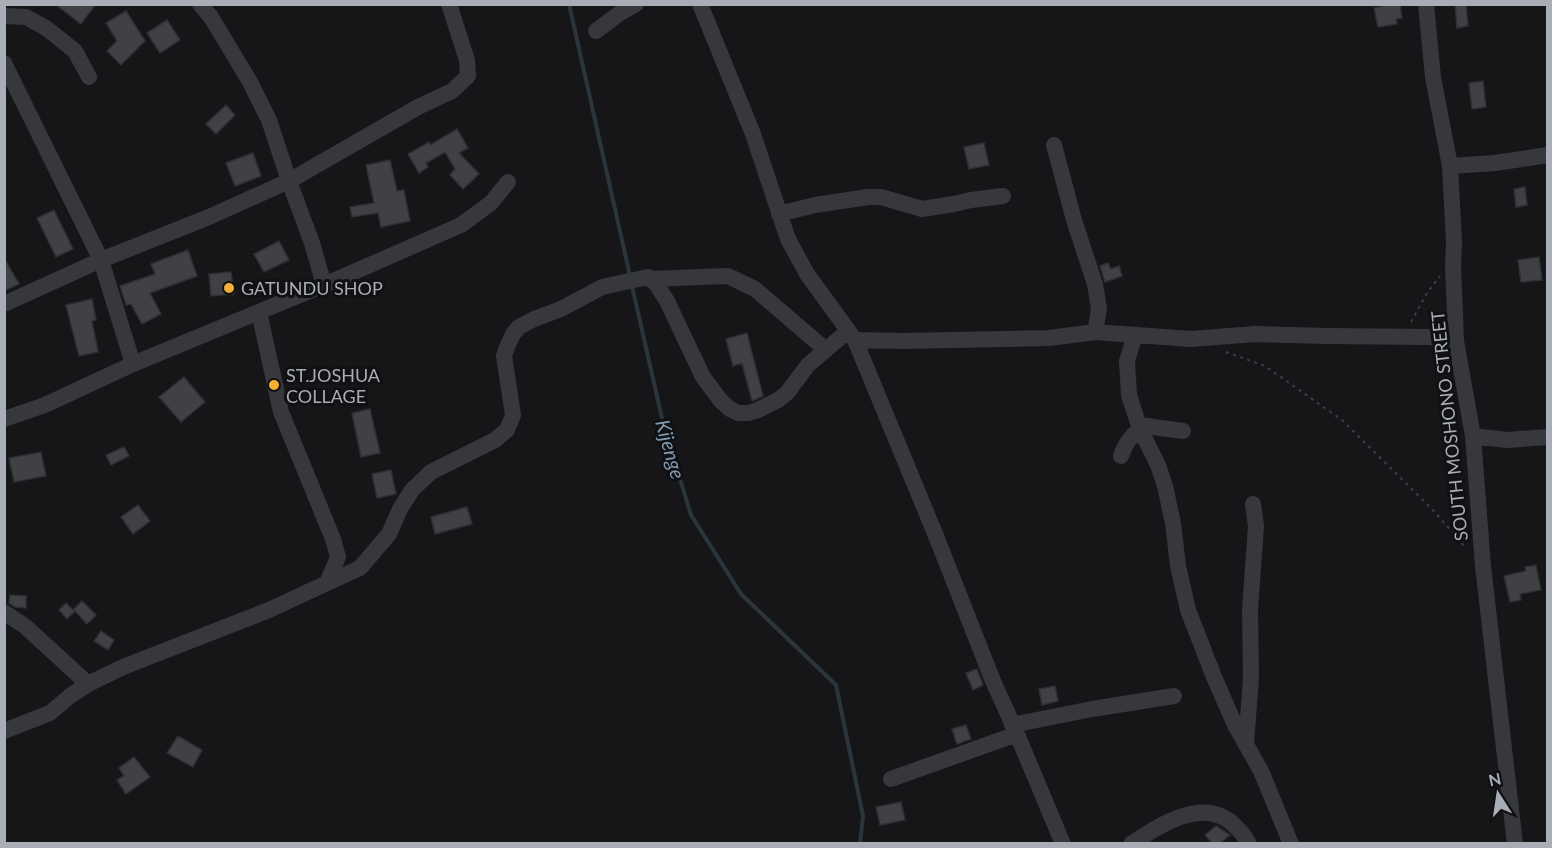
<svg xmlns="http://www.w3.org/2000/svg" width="1552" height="848" font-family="Lato,sans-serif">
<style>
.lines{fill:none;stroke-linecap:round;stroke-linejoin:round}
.stream{stroke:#2c353c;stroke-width:4}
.building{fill:#404145;stroke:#303034;stroke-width:1.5}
.path{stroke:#3d3f44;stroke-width:2;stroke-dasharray:3 4.5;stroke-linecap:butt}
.minor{stroke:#37383d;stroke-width:16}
.poi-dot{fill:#f2b134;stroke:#111113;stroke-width:2}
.labels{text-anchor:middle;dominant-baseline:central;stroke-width:6;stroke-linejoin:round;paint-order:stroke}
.poi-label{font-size:18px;fill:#a8adb8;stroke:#111113;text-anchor:start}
.street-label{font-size:18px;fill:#a8adb8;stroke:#111113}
.water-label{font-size:20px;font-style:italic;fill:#7f9bb3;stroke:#111113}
</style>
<rect width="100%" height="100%" fill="#161618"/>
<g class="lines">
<path class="stream" d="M569,4L630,276
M632,286L664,427L691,515L741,594L836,685L863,816L860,844"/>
</g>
<path class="building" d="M55,4H96L81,24Z
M1384,4H1400L1402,18L1396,19L1397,24L1378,27L1374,8L1384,6Z
M1455,4H1466L1468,26L1457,28Z
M126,11L145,41L121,65L107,51L117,41L106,23Z
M167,20L180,40L160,53L147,33Z
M1483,81L1486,107L1472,109L1469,83Z
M226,105L235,115L216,134L206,124Z
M457,129L468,148L459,153L479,174L463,189L450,175L455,169L445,152L426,163L428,167L419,173L408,154L429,142L430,145Z
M984,143L989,165L969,169L964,147Z
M253,153L261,176L235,186L226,163Z
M390,160L397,191L404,190L410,221L381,227L378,213L352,217L350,207L374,203L366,165Z
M1525,187L1527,205L1516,207L1514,189Z
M54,210L73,249L56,257L37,218Z
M279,241L289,260L264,272L254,254Z
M188,250L197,276L150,293L161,314L142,324L131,304L126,305L120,286L155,274L151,264Z
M1539,257L1542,280L1521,282L1518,260Z
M4,258L19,284L4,291Z
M1108,263L1111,269L1119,266L1122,276L1105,282L1100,266Z
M231,272L234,294L211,296L209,274Z
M92,299L96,320L92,321L98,352L79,356L66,305Z
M747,333L763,396L752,401L742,363L733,366L726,339Z
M184,377L205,402L181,422L159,397Z
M370,409L380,453L361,457L352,413Z
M124,447L129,456L111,465L106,455Z
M41,452L46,476L14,482L9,458Z
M391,470L396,494L377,498L372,474Z
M138,505L150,521L133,534L121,517Z
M467,507L472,524L435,534L431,517Z
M1536,565L1541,590L1520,594L1521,600L1510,602L1504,576L1526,571L1525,567Z
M10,595L26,596V608L15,607L9,603Z
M82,601L96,615L87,624L75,611L67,619L59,610L66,603L73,610Z
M101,631L114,640L108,650L94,641Z
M977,669L983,685L973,690L966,673Z
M1055,686L1058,701L1042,705L1039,689Z
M966,725L971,739L957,744L952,729Z
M178,736L202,750L193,767L167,753Z
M134,757L150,777L126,794L117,780L124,776L119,768Z
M901,802L905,820L880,825L876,807Z
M1216,826L1230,835L1220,843H1212L1205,835Z"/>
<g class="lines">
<path class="path" d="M1411,322L1427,293L1440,276
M1226,352L1265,366L1342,420L1432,509L1467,549"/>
<path class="minor" d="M200,4L211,17L250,82L269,120L289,181L312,243L324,285
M700,4L753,134L788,239L807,274L855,340L903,341L1049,338L1095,332L1191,339L1255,334L1327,336L1429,337L1456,341
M1426,4L1433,77L1450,166L1454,242L1453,265L1456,341L1473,436L1483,566L1515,844
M4,16L26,17L46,28L75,51L89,77
M596,31L620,13L636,4
M4,63L101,260L133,364
M1054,145L1074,220L1095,284L1099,309L1095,332
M1450,166L1495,163L1548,155
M779,214L815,205L868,197H881L922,209L954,204L971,200L1003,196
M650,279L728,276L755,289L826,350
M4,304L101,260L209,217L289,181L418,107L452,91L468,76L467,60L449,4
M1135,335L1127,361L1129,395L1140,429L1158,465L1165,486L1173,523L1178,566L1188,610L1214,677L1235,725L1261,771L1291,844
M855,340L936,536L993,681L1017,734L1063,844
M4,419L45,405L133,364L324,285L461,225L491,203L508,182
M1139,425L1183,431
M1473,436L1507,440L1548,437
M1121,456C1125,444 1130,437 1140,429
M327,583L360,568L389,534L400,509L412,490L431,472L495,440L507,430L513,415L504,356L507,347L513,334L519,327L534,319L561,309L602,287L648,277L656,284L667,301L703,377L721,401L730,409L738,413H749L758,410L778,400L787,393L808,365L848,331
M4,612L26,627L88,684
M1012,725L1092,709L1174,696
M4,731L50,713L70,696L88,684L123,667L269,610L327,583L338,557L333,539L281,412L259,312
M1246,744L1251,678L1250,610L1256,526L1253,504
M891,779L1017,734
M1131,844C1161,824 1207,794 1237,828C1242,833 1246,838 1249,844"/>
</g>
<g class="poi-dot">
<circle cx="229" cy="288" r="6"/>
<circle cx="274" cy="385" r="6"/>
</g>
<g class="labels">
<g class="poi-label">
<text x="241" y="288">GATUNDU SHOP</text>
<text x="286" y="375">ST.JOSHUA<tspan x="286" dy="21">COLLAGE</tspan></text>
</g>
<g class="street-label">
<text transform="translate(1449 426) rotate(-96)">SOUTH MOSHONO STREET</text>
</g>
<g class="water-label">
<text transform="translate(671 449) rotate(74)">Kijenge</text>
</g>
</g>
<rect width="1552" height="848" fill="none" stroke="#a8adb8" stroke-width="12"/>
<g transform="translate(1498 794) rotate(348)" stroke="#111113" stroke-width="4.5" paint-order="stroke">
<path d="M0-4.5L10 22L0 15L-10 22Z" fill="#a8adb8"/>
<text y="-9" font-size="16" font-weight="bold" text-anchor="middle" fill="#a8adb8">N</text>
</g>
</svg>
